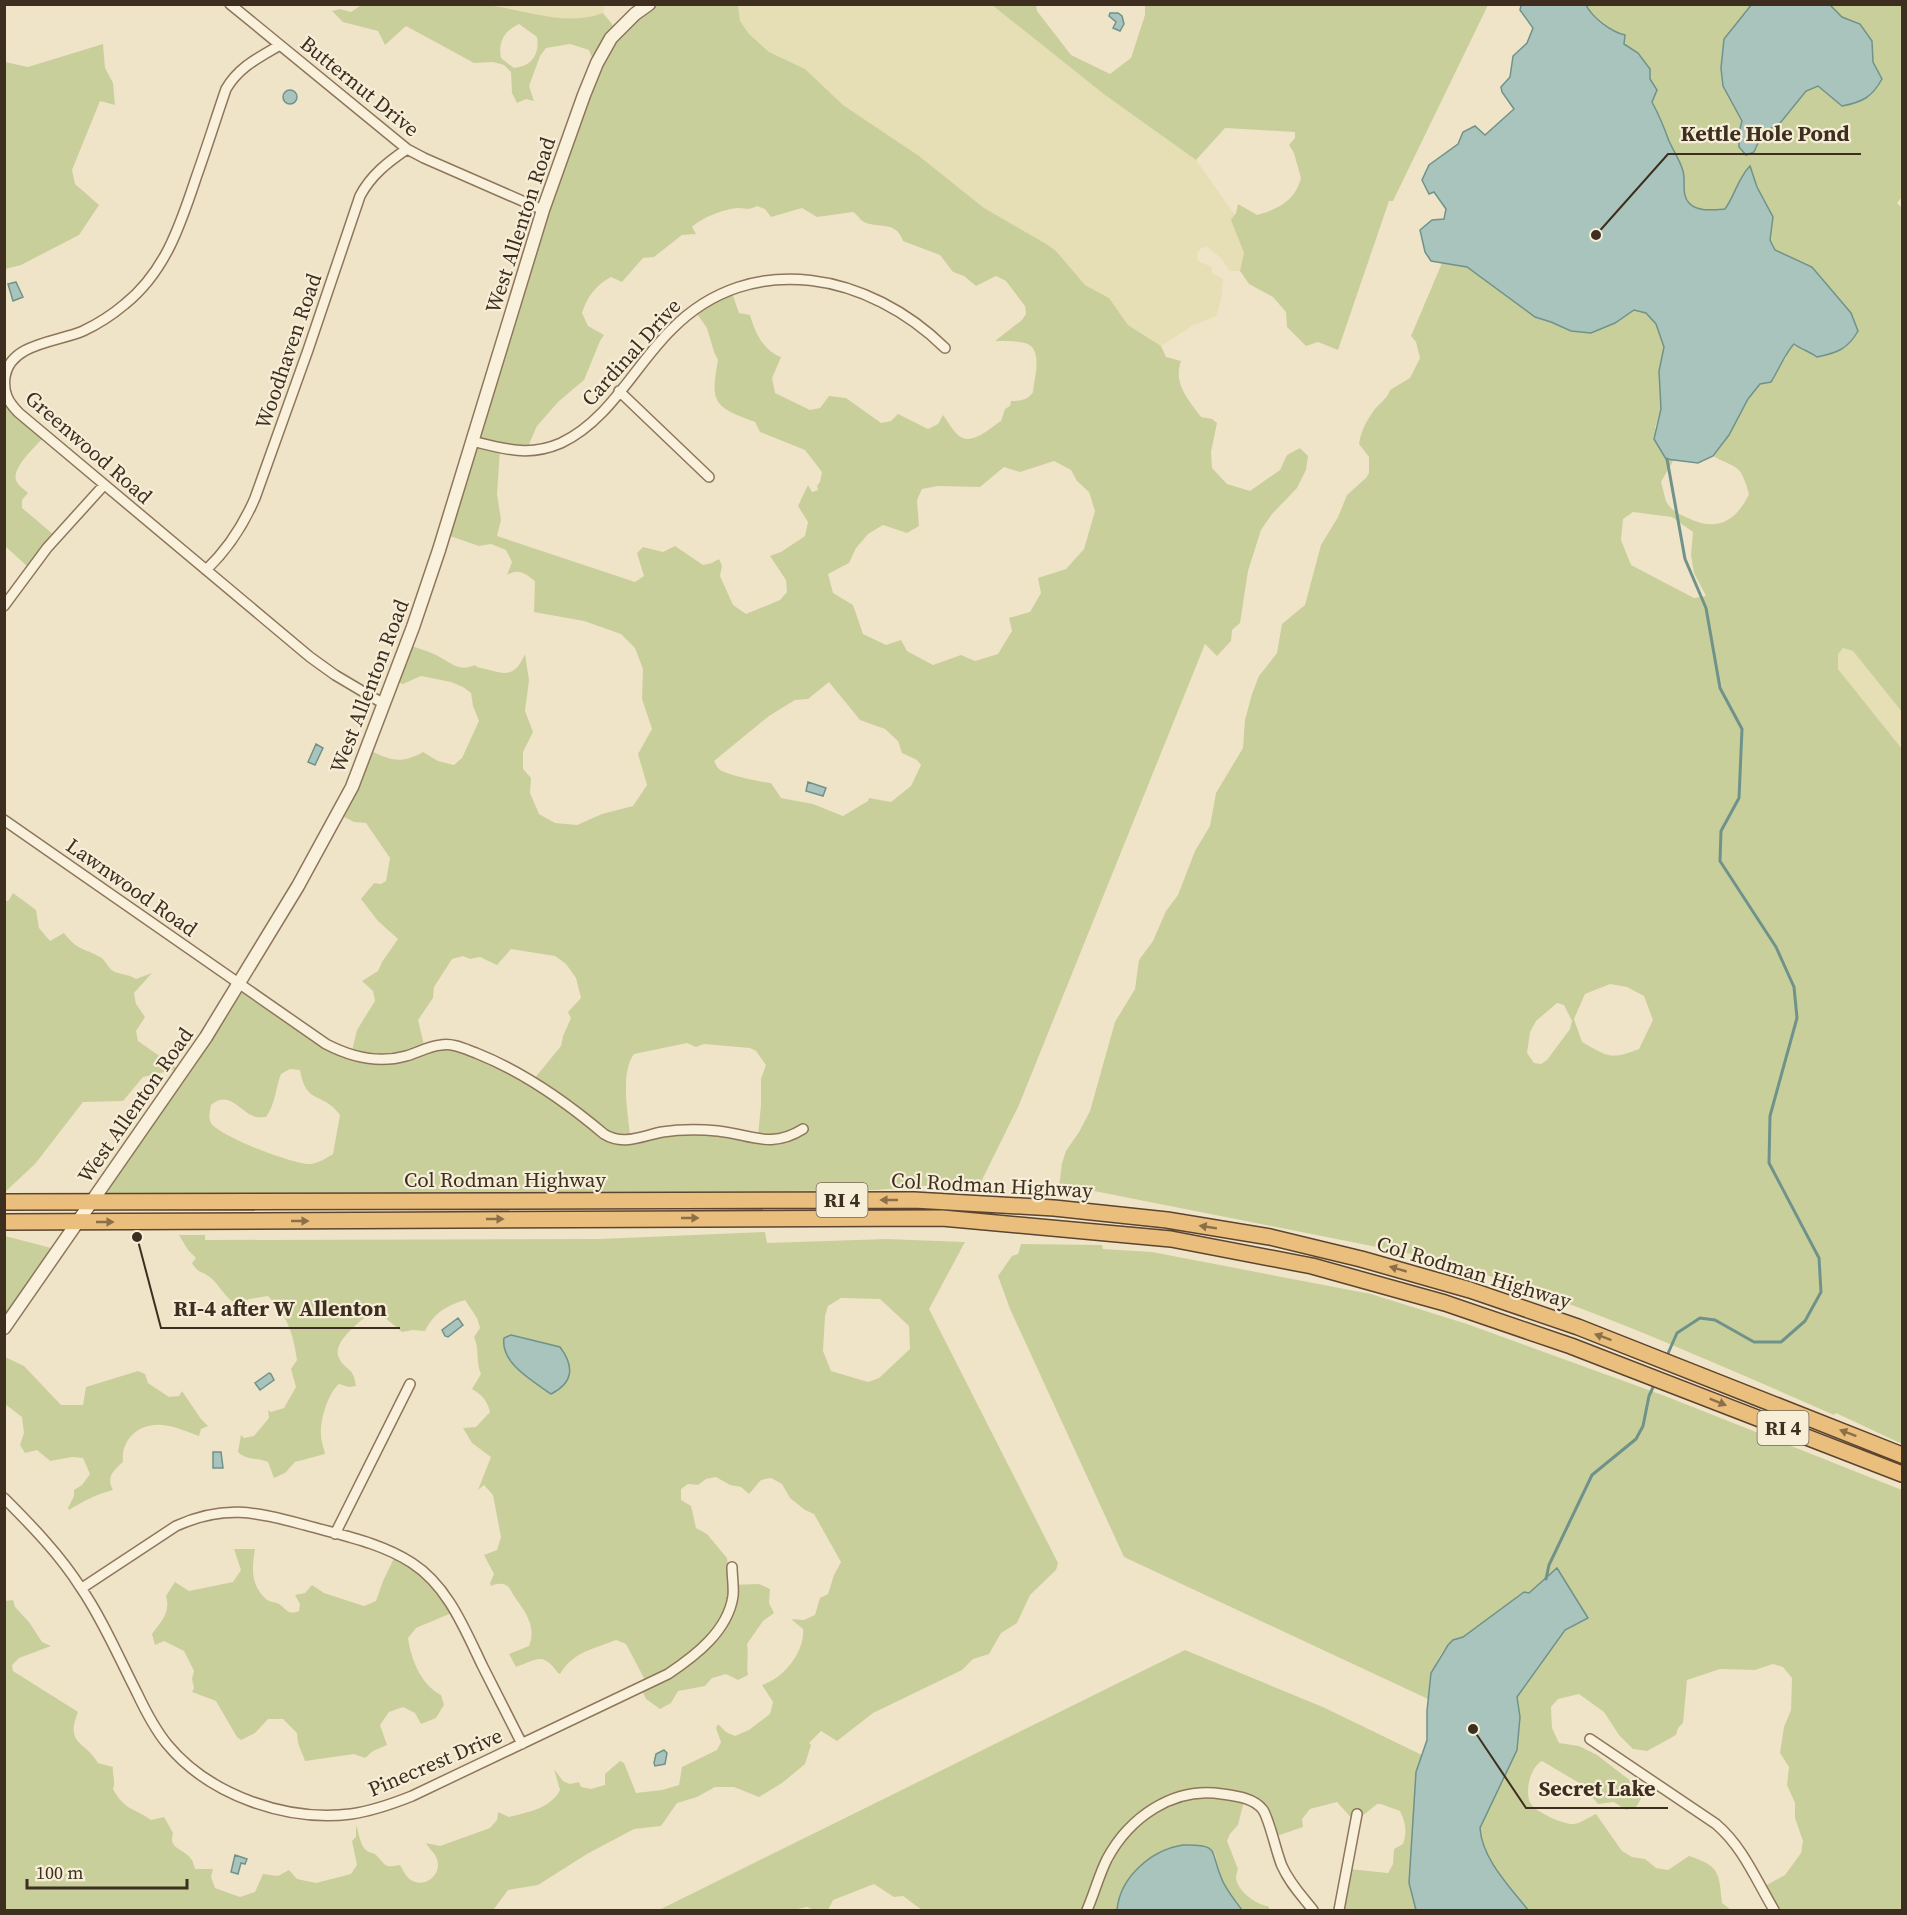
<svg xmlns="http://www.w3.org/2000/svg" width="1907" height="1915" font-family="'Source Serif 4',serif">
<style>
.farmland{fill:#e6deb5}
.green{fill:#c9cf9b;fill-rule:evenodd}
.water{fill:#a9c4bc;stroke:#6f938a;stroke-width:1.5}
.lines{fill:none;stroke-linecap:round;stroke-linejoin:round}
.stream{stroke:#6f938a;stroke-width:3}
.minor-casing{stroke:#8d765c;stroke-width:12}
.tertiary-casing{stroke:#8d765c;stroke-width:15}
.trunk-casing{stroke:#5b4430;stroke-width:18}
.minor{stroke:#faf1dc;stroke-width:9}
.tertiary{stroke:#faf1dc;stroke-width:12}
.trunk{stroke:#eabe7c;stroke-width:15}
.oneway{fill:#8b6f49}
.labels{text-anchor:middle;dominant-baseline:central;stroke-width:4.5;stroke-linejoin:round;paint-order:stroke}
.shield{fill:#f7eed8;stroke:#756857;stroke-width:1.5}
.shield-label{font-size:20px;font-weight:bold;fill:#3d2e20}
.street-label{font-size:21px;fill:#3d2e20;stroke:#f7eed8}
.leader{fill:none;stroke:#3d2e20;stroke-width:2}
.callout-dot{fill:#3d2e20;stroke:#f7eed8;stroke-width:2}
.callout-label{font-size:22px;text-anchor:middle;font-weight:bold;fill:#3d2e20;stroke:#f7eed8;stroke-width:4.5;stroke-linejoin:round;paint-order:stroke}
</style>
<rect width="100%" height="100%" fill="#f0e4c8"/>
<path class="farmland" d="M483,5H605L603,13L576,20L546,17L516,9Z
M738,5H992L1105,95L1196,160L1235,215L1232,220L1244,253L1242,268L1240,271H1230L1221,258L1207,247L1201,248L1197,253L1198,261L1212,267V273L1223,279L1221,300L1216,316L1192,326L1161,346L1128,325L1109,298L1085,285L1056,251L1048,245L984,208L919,156L843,105L805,69L769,52L749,34L740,21Z
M1843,648L1853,651L1902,712V749L1838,669V654Z"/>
<path class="green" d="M363,4C403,4 444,1 484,5C524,8 563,28 603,13L617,30L650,5H738L740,21L749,34L769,52L805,69L843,105L919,156L984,208L1048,245L1056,251L1085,285L1109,298L1128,325L1161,346L1166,357L1181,361C1173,384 1188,399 1201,417L1212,419L1217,423L1211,452L1212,468L1227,484L1250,491L1280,470L1287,455L1300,448L1308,456L1306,470L1297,488L1272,514L1261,530L1248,571L1240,623L1232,630L1231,641L1217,656L1205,644L1019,1105L979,1186L935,1185L876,1190L590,1193L567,1200L97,1202L234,984L304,1030L352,1051L357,1030L375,1001L373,991L362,981L378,971L382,962L398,939L378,921L361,899L374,883L381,884L386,881L390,858L366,823L354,822L334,812L367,749C390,760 400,765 423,752L438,761L454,765L462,758L479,721L473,706L471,693L463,687L451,682L421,676L403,684L391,680L405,644C415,647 425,650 434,654C450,661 457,673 475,665L477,667C502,672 513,682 525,654L529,680L525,711L533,732L523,752V769L531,778L530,793L539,814L555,823L577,825L602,814L633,806L647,785L638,754L652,729L642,699L643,669L635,648L621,634L584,621L534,612L535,581C525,573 518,568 507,575L512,562L506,550L491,544L479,546L441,533L596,68L589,50L570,44L546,48L540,56L529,86L534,101L526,99L517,103L512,93L511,72L504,65L493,62L474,63L406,26L385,45L378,31L343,22L332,11L340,9L351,12ZM519,24L537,37C540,54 532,66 514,68L501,58C498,42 504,31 519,24ZM757,206L765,209L771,217L802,208L817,217L853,212C857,214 860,220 864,222C879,229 896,220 903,241L940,255L953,272L964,276L976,286L996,276L1006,281L1025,306L1026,314L1022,320L995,341C1005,341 1016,341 1025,343C1044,348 1034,379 1033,392C1028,400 1020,401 1011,401L1010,406L1005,409L1001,421C990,428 971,447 958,435C952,430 948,421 943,415L938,424L928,429L898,414L891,421L881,423L846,398L829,396L820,408L810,410L775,393L772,378L781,357C764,351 755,333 750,315L739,313L731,290L695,311L707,328L714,352L718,360C710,404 714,407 755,422L760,432L805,450L822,472L820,482L817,486L818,490L812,492L808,485L798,506L808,522L805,536L781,552L770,556L786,580L787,592L780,600L746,614L733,605L720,576L722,566L719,559L712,563L703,565L675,546L663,552L643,547L637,553L644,576L635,582L497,536L501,520L497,494L500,450L526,451L537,426L558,402L584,380L600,341L604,335L588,326L582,313C587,297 596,285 611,277L622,282L643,258L654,257L682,235L696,234L692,227C701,218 724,209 738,208C747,208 747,211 757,206ZM1054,461L1071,470L1077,481L1089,492L1095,511L1084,549L1066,569L1038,578L1041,593L1030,612L1009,618L1012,631L998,654L975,661L961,655L933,665L907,651L901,640L886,645L863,634L853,605L833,593L828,574L849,563L856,548L868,534L883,525L907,533L919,526L917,500L922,489L938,486L980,487L1004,467L1020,472ZM829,682L860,720L885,729L898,741L902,753L917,760L921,765L911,786L891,802L869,798L868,801L843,816L813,804L781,798L771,783C761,782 726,775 719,769C716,766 716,764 714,761L769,716L795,700L808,699ZM511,949L555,956L566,964L576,978L581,998L568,1012L571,1018L563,1036L561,1046L534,1079L462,1047L424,1045L418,1020L433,998L434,987L452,959L463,956L470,959L480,957L497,965ZM687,1043L696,1047L704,1044L750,1048L756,1051L766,1065L761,1079V1105L758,1135L710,1127L630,1136C628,1112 620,1073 634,1054ZM290,1069L300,1070C306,1106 323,1091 340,1115L333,1154C327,1158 318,1163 311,1164C296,1166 219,1136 211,1123C208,1118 210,1111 211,1105C230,1089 240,1113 256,1117C259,1118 262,1117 266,1117C276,1103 275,1089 281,1074Z
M992,5H1036L1037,11L1071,55L1110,74L1131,58L1145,15V5H1488L1393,201H1389L1338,350L1318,342L1306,346L1287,327L1286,312L1273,297L1249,284L1240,271L1244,253L1231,220L1236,213L1238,204L1257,215C1278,209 1295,201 1301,178L1294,153L1289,145L1295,138V132L1225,128L1196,160L1105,95Z
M1586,5H1752L1724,39L1723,86L1742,121L1739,133L1754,152L1762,134L1781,122L1806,91L1818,86L1842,105L1882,79L1873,62L1872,41L1860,25L1842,17L1830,5H1902V197L1897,203L1902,208V712L1853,651L1843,648L1838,654V669L1902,749V1444L1836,1413L1834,1415C1702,1357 1566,1296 1427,1257L1079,1188L1059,1187L1062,1163L1066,1151L1079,1132L1090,1111L1115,1022L1135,989L1139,960L1153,941L1166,911L1178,895L1195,851L1210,826L1216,793L1243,748L1245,720L1252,694L1259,676L1277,653L1282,624L1305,605L1321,545L1338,517L1347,495L1366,478L1369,473V457L1359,444C1361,430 1367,420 1375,409C1381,402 1387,399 1390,390L1410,378L1420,358L1416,342L1411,336L1442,263L1467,267L1535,317L1551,322L1571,331L1615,323L1634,310L1646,313L1656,324L1664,347L1659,371L1661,409L1655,428L1673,461L1661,482C1663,488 1664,495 1666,501C1670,510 1679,514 1688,518C1716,532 1736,522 1749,494C1740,463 1739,470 1713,456C1732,432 1742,406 1760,383H1767L1786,358L1788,350L1795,343C1802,350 1809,351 1817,357L1812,267L1775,251L1770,240L1773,217L1757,187L1750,166C1738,178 1735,195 1725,209C1713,210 1697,212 1689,203C1681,195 1686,181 1683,171C1680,160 1674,152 1669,141C1664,127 1659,115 1652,102L1653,96L1650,79L1638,53L1624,44L1618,34L1590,12ZM1633,512L1672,517L1693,532L1691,555L1694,573L1706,596L1694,598L1631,565L1621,540L1623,519ZM1610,984L1627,987L1644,996L1653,1020L1639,1049C1610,1060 1609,1057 1582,1042L1574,1019L1585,994ZM1557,1003L1564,1005L1572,1021L1570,1029L1547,1060L1541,1064L1534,1063L1527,1053L1530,1032L1536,1021Z
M103,44L105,68L113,83L115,105L100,101L72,170L75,184L99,205L79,235L21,265L5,269V62L28,67Z
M4,388L8,402L44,437C36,446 9,470 17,482C19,486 25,490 28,493L22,500V508L54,535L28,567L5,546Z
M13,893L36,910L39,928L50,941L64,933C78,951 82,947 100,957C106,960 107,967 113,971C120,975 126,973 136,979L152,973L134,993L136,1004L145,1017L136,1031L138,1041L178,1069L143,1077L123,1101L83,1102L35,1164L5,1192L4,1118L6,1115L4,1108V902L9,900Z
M765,1232L767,1243L886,1239L965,1242L929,1309L1058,1563L1056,1570L1030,1595L1017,1623L1001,1633L989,1654L973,1659L962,1670L873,1713L837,1741L821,1731L809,1743L811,1745L805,1764L782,1783L759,1797L734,1787H715L697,1797L677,1803L661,1826L634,1829L587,1854L538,1885L508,1890L494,1909L488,1910H5L4,1601L13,1600L15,1607L29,1622L42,1642L51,1646L19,1658L12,1665L13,1671L78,1712C65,1745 84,1740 98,1763L113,1767C112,1776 116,1780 113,1789C125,1811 133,1807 151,1820L164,1817L173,1833C168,1850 184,1848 192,1860C193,1862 194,1866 195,1869H213L211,1877L215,1888L240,1897L255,1892L263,1874L278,1876L289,1870L297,1879L316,1883L351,1874L357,1865L352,1841L356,1837V1825C359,1833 360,1846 367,1851C370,1853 374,1853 376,1855C387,1866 383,1868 400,1865C403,1870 406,1877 411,1880C423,1888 439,1877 438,1864C437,1853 430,1851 426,1843L440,1846L490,1828L497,1820L498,1812L509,1817C528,1812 550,1809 560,1790L554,1769L563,1781L570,1784L579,1782L581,1787L591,1789L605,1785V1774L620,1761L624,1763L636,1793L662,1790L679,1785L682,1767L717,1750L721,1742L716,1728L718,1724L726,1732L735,1736L749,1730L770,1714L773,1702L762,1685C784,1678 805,1652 803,1629L791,1619L804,1620L815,1615L820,1598L828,1594L834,1575L841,1562L814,1514L805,1510L790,1498L782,1484L771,1478L761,1480L749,1494L741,1487L730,1485L716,1477L706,1479L698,1485L688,1484L681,1489V1500L691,1506L696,1528L707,1534L727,1558L731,1585L759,1584L770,1589L769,1603L774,1613L763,1621L747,1644C749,1655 746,1664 748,1675L738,1680L726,1674L712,1678L705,1686L678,1691L671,1703L660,1709L646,1699L640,1686L645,1680L626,1644L616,1640C594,1649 574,1651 560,1674L558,1673C542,1652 539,1659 516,1667L509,1654L529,1646C537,1626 525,1612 514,1596C511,1591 509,1584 501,1584C497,1583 494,1585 491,1586L490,1583L494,1574L484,1555L497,1550L501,1537L493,1495L484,1485L478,1490L491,1457L472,1443L463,1428L476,1427L490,1412C487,1400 482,1395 472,1389L481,1374C475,1360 480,1350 474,1337L480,1328L477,1318L465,1300C446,1306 434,1313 425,1331L413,1330L402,1332L383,1316L371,1313C360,1321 331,1343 339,1358C346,1372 353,1365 356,1386L349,1387L339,1384C328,1393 320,1420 321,1435C321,1441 324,1448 325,1454L295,1462L285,1473L274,1478L268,1462C257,1457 247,1461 238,1452L241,1435L244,1438L254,1436L269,1418L268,1410L271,1412L284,1408L296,1387L291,1369L297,1360C293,1332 287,1316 268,1296L249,1299L239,1305C226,1300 221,1287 211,1278C203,1271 198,1274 192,1263L196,1258L188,1250L179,1235H205V1240L600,1239ZM841,1298L880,1299L909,1326L910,1349L879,1378L868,1382L831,1371L823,1351L825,1316L828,1306Z
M5,1236L55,1249L5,1319Z
M1021,1244L1102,1245L1103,1249L1152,1252L1371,1294L1467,1324L1665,1396L1902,1490V1910H1768L1771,1908L1761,1888L1785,1875L1801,1853L1803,1841L1795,1818V1803L1787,1785L1789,1767L1780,1753L1784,1727L1791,1710L1792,1678L1783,1667L1773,1664L1755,1670L1720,1669L1687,1680L1683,1723L1678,1728L1676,1735L1647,1751L1633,1749L1619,1735L1604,1712L1579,1694L1558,1699L1551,1707L1552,1728L1559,1743L1579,1746L1597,1755L1645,1792L1636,1807L1626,1810L1614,1802L1598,1804L1581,1784L1542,1761C1530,1767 1524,1793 1531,1804C1536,1812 1564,1825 1574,1824C1581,1823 1589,1817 1596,1814L1622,1851L1632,1857L1645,1859L1656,1868L1668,1870L1689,1856C1720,1866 1719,1873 1722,1903L1731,1910H1528C1510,1887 1482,1859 1480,1828L1517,1750L1520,1717L1517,1697L1565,1630L1537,1585L1529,1593L1463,1637C1437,1644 1431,1676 1428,1699L1124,1557L1010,1309L998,1276L1012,1256L1018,1254Z
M5,1357L24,1366L61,1405H83L86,1387L138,1371L145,1374L148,1383L169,1397L179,1396L182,1391L201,1419L208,1426L201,1429L199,1436C188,1432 174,1426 162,1425C139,1423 121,1439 123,1462C113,1471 106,1477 113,1490C97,1494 83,1501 69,1510L68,1508L74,1496V1490L82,1485L90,1474L83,1458L72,1457L50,1461L37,1450L25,1453L20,1445L24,1433L22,1417L5,1404Z
M234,1549H255C252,1568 250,1584 266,1599C269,1602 275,1602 279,1604C287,1609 288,1616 299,1611L300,1604L295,1595L305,1593L312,1585L324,1593L364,1606L376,1601L383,1581L396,1554L425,1572L454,1612L416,1628L408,1638C411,1659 421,1685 441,1695L444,1705L436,1718L421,1724L415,1713L403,1707L389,1712L380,1725L387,1745L373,1751L365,1758L354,1754L305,1761C301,1748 298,1749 297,1733L283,1719H268L255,1733L241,1740L237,1737L216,1701L192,1692L194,1688L192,1679L194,1671L184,1651L164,1641L155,1645L152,1634C161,1622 171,1612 166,1596L175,1582L189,1591L233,1582L241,1570Z
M1185,1650L1325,1708L1422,1755L1409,1883L1416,1910H1341L1349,1869L1388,1873L1393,1864L1394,1849L1403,1844C1407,1832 1406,1823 1400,1811L1381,1804H1377L1355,1822L1337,1802L1310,1809L1302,1819L1303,1827L1274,1837L1265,1811L1244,1801L1238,1825L1230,1834L1227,1841L1238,1869C1237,1872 1236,1875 1236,1878C1237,1891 1257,1905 1268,1906L1270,1910H1242L1221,1879L1215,1854L1208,1847L1194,1845L1167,1848L1118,1902L1117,1910H922L903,1896L894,1897L874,1884L833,1900L828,1910H814L807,1907L793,1910H659Z"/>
<path class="water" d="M1752,4L1830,5L1842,17L1860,24L1872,41L1873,62L1882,79C1872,97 1863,102 1842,106L1818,86L1806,91L1781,122L1762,134L1754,152L1746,155L1739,147V133L1742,121L1723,86L1721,68L1724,39Z
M1521,5H1586C1592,17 1611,32 1625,35L1624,44L1638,53L1650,69V79L1657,90L1652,102C1659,115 1664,127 1669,141C1674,152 1680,160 1683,171C1686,181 1681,195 1689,203C1697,212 1713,210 1725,209C1735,195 1738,178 1750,166L1757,187L1773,217L1770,240L1775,250L1812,267L1851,313L1858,331C1848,349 1837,353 1817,357C1809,351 1802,350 1794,344C1786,352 1778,371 1771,382L1760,384L1748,399L1729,435L1713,456L1698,463L1666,459L1654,439L1661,409L1659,371L1664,347L1656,324L1646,313L1634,310L1615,323L1591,333L1571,331L1551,322L1535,317L1467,267L1431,261L1425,252L1420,230L1432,220L1444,219L1446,209L1434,192L1429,194L1422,180L1429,165L1458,144L1463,132L1475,126L1485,135L1514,109L1502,92L1501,87L1510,77L1513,56L1527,43L1533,28L1520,10Z
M1110,13H1118L1122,16L1124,24L1120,31L1113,28L1116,22L1109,16Z
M283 97a7 7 0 1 1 14 0a7 7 0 1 1-14 0Z
M16,282L23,297L13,301L8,284Z
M316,744L323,748L315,765L308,762Z
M808,782L826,788L823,796L806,791Z
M458,1318L463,1325L448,1337L445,1336L442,1330Z
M511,1335L560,1347C575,1367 573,1383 551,1394C533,1381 500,1363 504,1338Z
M269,1373L271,1374L274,1380L260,1390L255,1383Z
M213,1452H221L223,1468H213Z
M1557,1568L1588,1618L1565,1630L1517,1697L1520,1717L1517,1750L1480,1828C1482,1859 1510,1887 1528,1910H1416L1409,1883L1416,1772L1427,1740V1711L1431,1673L1448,1645L1453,1640L1463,1637L1524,1592L1529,1593Z
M664,1750L667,1753L665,1764L655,1766L654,1763L656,1754Z
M1183,1845C1220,1844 1210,1851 1221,1877C1225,1889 1235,1900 1242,1910H1117C1120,1877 1151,1850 1183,1845Z
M235,1855L247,1859L245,1864L241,1863L238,1874L231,1872Z"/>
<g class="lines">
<path class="stream" d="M1666,1358L1677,1333L1700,1318L1715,1320L1754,1342H1781L1805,1321L1821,1292L1819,1258L1769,1163L1770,1116L1797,1018L1794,987L1776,947L1720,861L1721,831L1739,798L1742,729L1720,688L1706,608L1685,559L1667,459
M1546,1579L1549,1565L1592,1475L1636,1439L1643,1426L1649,1396L1655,1383"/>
<g class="minor-casing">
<path id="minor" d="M230,4L407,149L424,158L543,210
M280,45C258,58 239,67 226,89C216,118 207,147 197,175C181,223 166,271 125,304C112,315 98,324 83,331C58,342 10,343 5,377C3,393 8,402 19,413L310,657L335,675L384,704
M619,391L709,477
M472,441C505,449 529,457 561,443C610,420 635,365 672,329C752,248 870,274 945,348
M206,570C228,549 243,526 255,498L308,350L360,196C371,175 388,162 407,149
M4,606L47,548L104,485
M4,820L326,1044C351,1057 378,1064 406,1056C417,1053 429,1046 441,1045C453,1043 465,1049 476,1053C524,1072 565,1101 604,1134C623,1146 642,1136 662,1132C681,1129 699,1129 718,1131C752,1135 771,1149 803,1129
M4,1498C32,1526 60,1555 81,1588C103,1620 119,1658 137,1693C145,1710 154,1728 167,1744C209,1795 286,1822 351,1814C372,1811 392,1804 412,1796L668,1674C695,1656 728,1631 733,1596C734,1587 732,1576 732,1567
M335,1534L410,1384
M82,1588L176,1526C225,1504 255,1512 305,1525C340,1535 380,1542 412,1563C448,1586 465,1630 483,1667C496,1693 509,1718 522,1744
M1590,1739L1716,1824C1743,1847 1756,1880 1774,1910
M1087,1910C1094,1894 1099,1875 1107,1859C1129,1818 1173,1786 1222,1794C1236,1796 1254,1798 1263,1810C1270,1821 1276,1852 1282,1866C1290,1884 1302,1896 1313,1910
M1339,1910L1357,1814"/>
</g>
<g class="tertiary-casing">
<path id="tertiary" d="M4,1328L206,1037L298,886L352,787L413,627L439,550L543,210L584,95L597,63L611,38L635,14L649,4"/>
</g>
<g class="trunk-casing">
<path id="trunk" d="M4,1202L914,1200L1054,1208L1167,1220L1270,1237L1361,1259L1470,1290L1578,1327L1902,1455
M4,1222L942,1218L1171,1239L1312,1266L1445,1303L1571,1346L1902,1474"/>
</g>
<use href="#minor" class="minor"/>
<use href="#tertiary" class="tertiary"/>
<use href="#trunk" class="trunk"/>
</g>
<defs><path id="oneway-solid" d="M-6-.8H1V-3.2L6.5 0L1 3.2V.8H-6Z" transform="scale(1.5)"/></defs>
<g class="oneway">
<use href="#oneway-solid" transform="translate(889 1200) rotate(-180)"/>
<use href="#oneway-solid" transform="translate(690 1218)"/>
<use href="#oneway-solid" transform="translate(495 1219)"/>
<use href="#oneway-solid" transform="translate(300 1221)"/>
<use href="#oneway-solid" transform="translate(105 1222)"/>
<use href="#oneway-solid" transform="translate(1208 1227) rotate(-171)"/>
<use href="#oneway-solid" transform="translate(1398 1269) rotate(-164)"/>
<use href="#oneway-solid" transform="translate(1603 1337) rotate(-160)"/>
<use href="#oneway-solid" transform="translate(1718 1402) rotate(22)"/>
<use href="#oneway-solid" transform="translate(1848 1433) rotate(-159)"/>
</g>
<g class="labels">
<g class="shield">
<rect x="816.5" y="1183" width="51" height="34" rx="4.5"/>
<rect x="1757.5" y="1411" width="51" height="34" rx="4.5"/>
</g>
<g class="shield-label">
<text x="842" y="1200">RI 4</text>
<text x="1783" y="1428">RI 4</text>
</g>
<g class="street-label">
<text transform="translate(360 86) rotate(39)">Butternut Drive</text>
<text transform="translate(520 225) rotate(-72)">West Allenton Road</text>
<text transform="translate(288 351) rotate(-71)">Woodhaven Road</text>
<text transform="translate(631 352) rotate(-48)">Cardinal Drive</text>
<text transform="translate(89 447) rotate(41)">Greenwood Road</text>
<text transform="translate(369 686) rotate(-69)">West Allenton Road</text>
<text transform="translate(132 887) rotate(35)">Lawnwood Road</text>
<text transform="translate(135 1105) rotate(-55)">West Allenton Road</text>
<text x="505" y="1179">Col Rodman Highway</text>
<text transform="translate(992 1185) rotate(3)">Col Rodman Highway</text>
<text transform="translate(1474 1272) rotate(17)">Col Rodman Highway</text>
<text transform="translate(435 1762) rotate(-23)">Pinecrest Drive</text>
</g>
</g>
<path class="leader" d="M1596 235L1668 154H1861M137 1237L161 1328H400M1473 1729L1526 1808H1668"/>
<g class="callout-dot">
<circle cx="1596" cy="235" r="6"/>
<circle cx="137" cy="1237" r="6"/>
<circle cx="1473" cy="1729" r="6"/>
</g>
<g class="callout-label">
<text x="1765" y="141">Kettle Hole Pond</text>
<text x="280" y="1316">RI-4 after W Allenton</text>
<text x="1597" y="1796">Secret Lake</text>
</g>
<rect width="1907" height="1915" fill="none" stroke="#3d2e20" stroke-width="12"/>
<path d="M27 1879v9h160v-9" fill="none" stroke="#3d2e20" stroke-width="3"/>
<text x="36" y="1879" font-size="18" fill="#3d2e20" stroke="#f7eed8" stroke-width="4.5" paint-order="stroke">100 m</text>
</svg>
